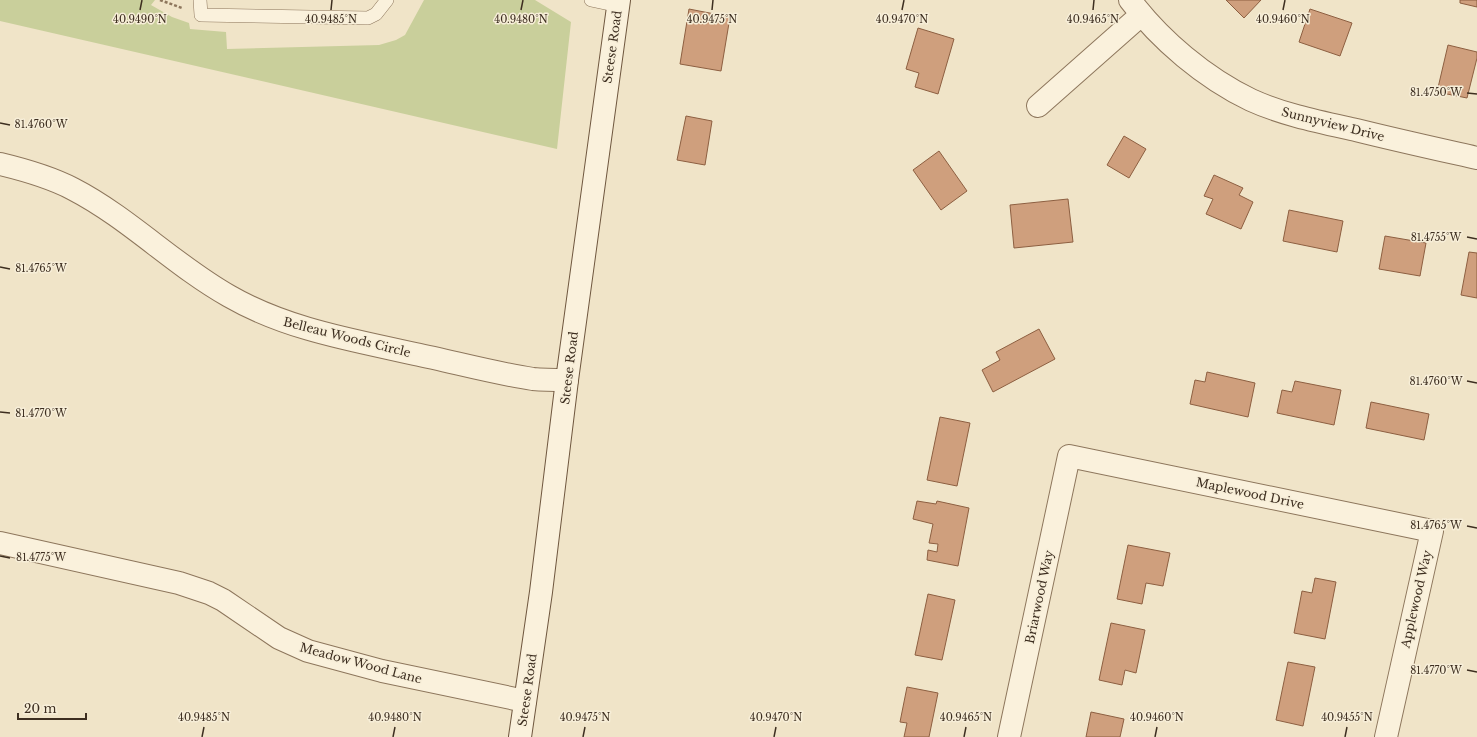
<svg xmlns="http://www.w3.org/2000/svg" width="1477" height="737" font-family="'Libre Baskerville',serif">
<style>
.green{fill:#c9cf9b}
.building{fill:#cf9f7d;stroke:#8d5f41}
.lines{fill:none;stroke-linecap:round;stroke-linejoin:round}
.lane-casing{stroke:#8d765c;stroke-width:14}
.street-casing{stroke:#8d765c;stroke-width:24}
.secondary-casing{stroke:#6f573f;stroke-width:24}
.path{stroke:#8d765c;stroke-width:2.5;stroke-dasharray:3 2;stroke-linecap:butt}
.lane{stroke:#faf1dc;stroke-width:13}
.street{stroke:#faf1dc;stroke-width:22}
.secondary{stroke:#faf1dc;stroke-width:22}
.ticks{fill:none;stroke:#3d2e20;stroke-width:1.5}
.labels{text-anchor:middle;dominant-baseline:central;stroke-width:3;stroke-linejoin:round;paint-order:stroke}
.street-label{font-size:12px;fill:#3d2e20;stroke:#f7eed8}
.ticks-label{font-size:10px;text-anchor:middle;fill:#3d2e20;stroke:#f7eed8;stroke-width:3;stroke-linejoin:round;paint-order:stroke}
</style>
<rect width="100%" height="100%" fill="#f0e4c8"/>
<path class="green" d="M0,0H155L151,5L172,17L189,23L190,29L226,32L227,49L379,45L396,40L405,35L424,0H535L571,22L557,149L0,21Z"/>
<path class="building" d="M1226,0H1261L1244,18Z
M1460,0H1477V7L1460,3Z
M689,9L730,17L721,71L680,64Z
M1310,9L1352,23L1340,56L1299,42Z
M918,28L954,39L938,94L915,87L919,73L906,69Z
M1448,45L1477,52V58L1467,98L1437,92Z
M686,116L712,121L705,165L677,160Z
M1124,136L1146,149L1129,178L1107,165Z
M939,151L967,191L941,210L913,170Z
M1214,175L1243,188L1239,195L1253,202L1241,229L1206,214L1213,199L1204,196Z
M1068,199L1073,242L1014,248L1010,205Z
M1289,210L1343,221L1337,252L1283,241Z
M1385,236L1426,243L1420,276L1379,269Z
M1469,252L1477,253V298L1461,295Z
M1039,329L1055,359L993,392L982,370L1000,360L996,352Z
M1207,372L1255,383L1248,417L1190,404L1195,380L1205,382Z
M1295,381L1341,390L1334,425L1277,413L1282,390L1292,392Z
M1371,402L1429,414L1424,440L1366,428Z
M940,417L970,423L957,486L927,480Z
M917,501L936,504L937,501L969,508L958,566L927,560L928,550L937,552L938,544L929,543L933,524L913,519Z
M1128,545L1170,553L1163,586L1146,583L1142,604L1117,599Z
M1315,578L1336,582L1325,639L1294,633L1302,591L1312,593Z
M928,594L955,600L942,660L915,655Z
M1111,623L1145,630L1136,673L1125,670L1122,685L1099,680Z
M1288,662L1315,667L1303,726L1276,720Z
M907,687L938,693L929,737H904L907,723L900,722Z
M1091,712L1124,719L1120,737H1086Z"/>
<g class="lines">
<g class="lane-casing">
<path id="lane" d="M200,0L201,15L368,18L376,14L387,0
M591,0L619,6"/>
</g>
<g class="street-casing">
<path id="street" d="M1130,0C1160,40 1205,78 1251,100C1284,115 1320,122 1356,130C1396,140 1437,149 1477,158
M1038,106L1141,15
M0,164C25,170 50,177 73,189C129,218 174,265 229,296C286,329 352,340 415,354C454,362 493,373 533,379C544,380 556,380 567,380
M0,543L179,583L209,593L223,600L279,638L308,651L382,671L525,701
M1009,737L1069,456L1432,531L1386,737"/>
</g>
<g class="secondary-casing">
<path id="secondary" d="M520,737L541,592L567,380L619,0"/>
</g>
<path class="path" d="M160,0L182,8"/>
<use href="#lane" class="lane"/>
<use href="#street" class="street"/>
<use href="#secondary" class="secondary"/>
</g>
<path class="ticks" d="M140,10L142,0M331,10L332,0M521,10L523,0M712,10L713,0M902,10L904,0M1093,10L1094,0M1283,10L1285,0M1467,93L1477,94M0,123L10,125M1467,237L1477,239M0,267L10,269M1467,381L1477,383M0,412L10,413M1467,526L1477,528M0,556L10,558M1467,670L1477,672M202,737L204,727M393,737L395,727M583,737L585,727M774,737L776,727M964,737L966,727M1155,737L1157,727M1345,737L1347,727"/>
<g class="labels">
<g class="street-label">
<text transform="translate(612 47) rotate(-82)">Steese Road</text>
<text transform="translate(1333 124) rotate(14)">Sunnyview Drive</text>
<text transform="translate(347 337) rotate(14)">Belleau Woods Circle</text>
<text transform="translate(569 368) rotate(-83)">Steese Road</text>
<text transform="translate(1250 493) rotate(12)">Maplewood Drive</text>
<text transform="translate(1039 597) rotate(-78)">Briarwood Way</text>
<text transform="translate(1416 599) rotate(-77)">Applewood Way</text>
<text transform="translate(361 663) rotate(15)">Meadow Wood Lane</text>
<text transform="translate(527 690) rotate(-82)">Steese Road</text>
</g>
</g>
<g class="ticks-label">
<text x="140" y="23">40.9490°N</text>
<text x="331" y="23">40.9485°N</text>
<text x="521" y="23">40.9480°N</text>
<text x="712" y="23">40.9475°N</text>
<text x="902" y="23">40.9470°N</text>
<text x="1093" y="23">40.9465°N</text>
<text x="1283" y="23">40.9460°N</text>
<text x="1436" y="96">81.4750°W</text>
<text x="41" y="128">81.4760°W</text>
<text x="1436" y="241">81.4755°W</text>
<text x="41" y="272">81.4765°W</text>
<text x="1436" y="385">81.4760°W</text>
<text x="41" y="417">81.4770°W</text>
<text x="1436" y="529">81.4765°W</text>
<text x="41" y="561">81.4775°W</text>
<text x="1436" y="674">81.4770°W</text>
<text x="204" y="721">40.9485°N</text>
<text x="395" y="721">40.9480°N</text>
<text x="585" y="721">40.9475°N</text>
<text x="776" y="721">40.9470°N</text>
<text x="966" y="721">40.9465°N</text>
<text x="1157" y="721">40.9460°N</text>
<text x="1347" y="721">40.9455°N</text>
</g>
<path d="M18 713v6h68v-6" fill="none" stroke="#3d2e20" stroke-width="2"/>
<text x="24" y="713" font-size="12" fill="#3d2e20" stroke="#f7eed8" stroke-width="3" paint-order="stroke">20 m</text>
</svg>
